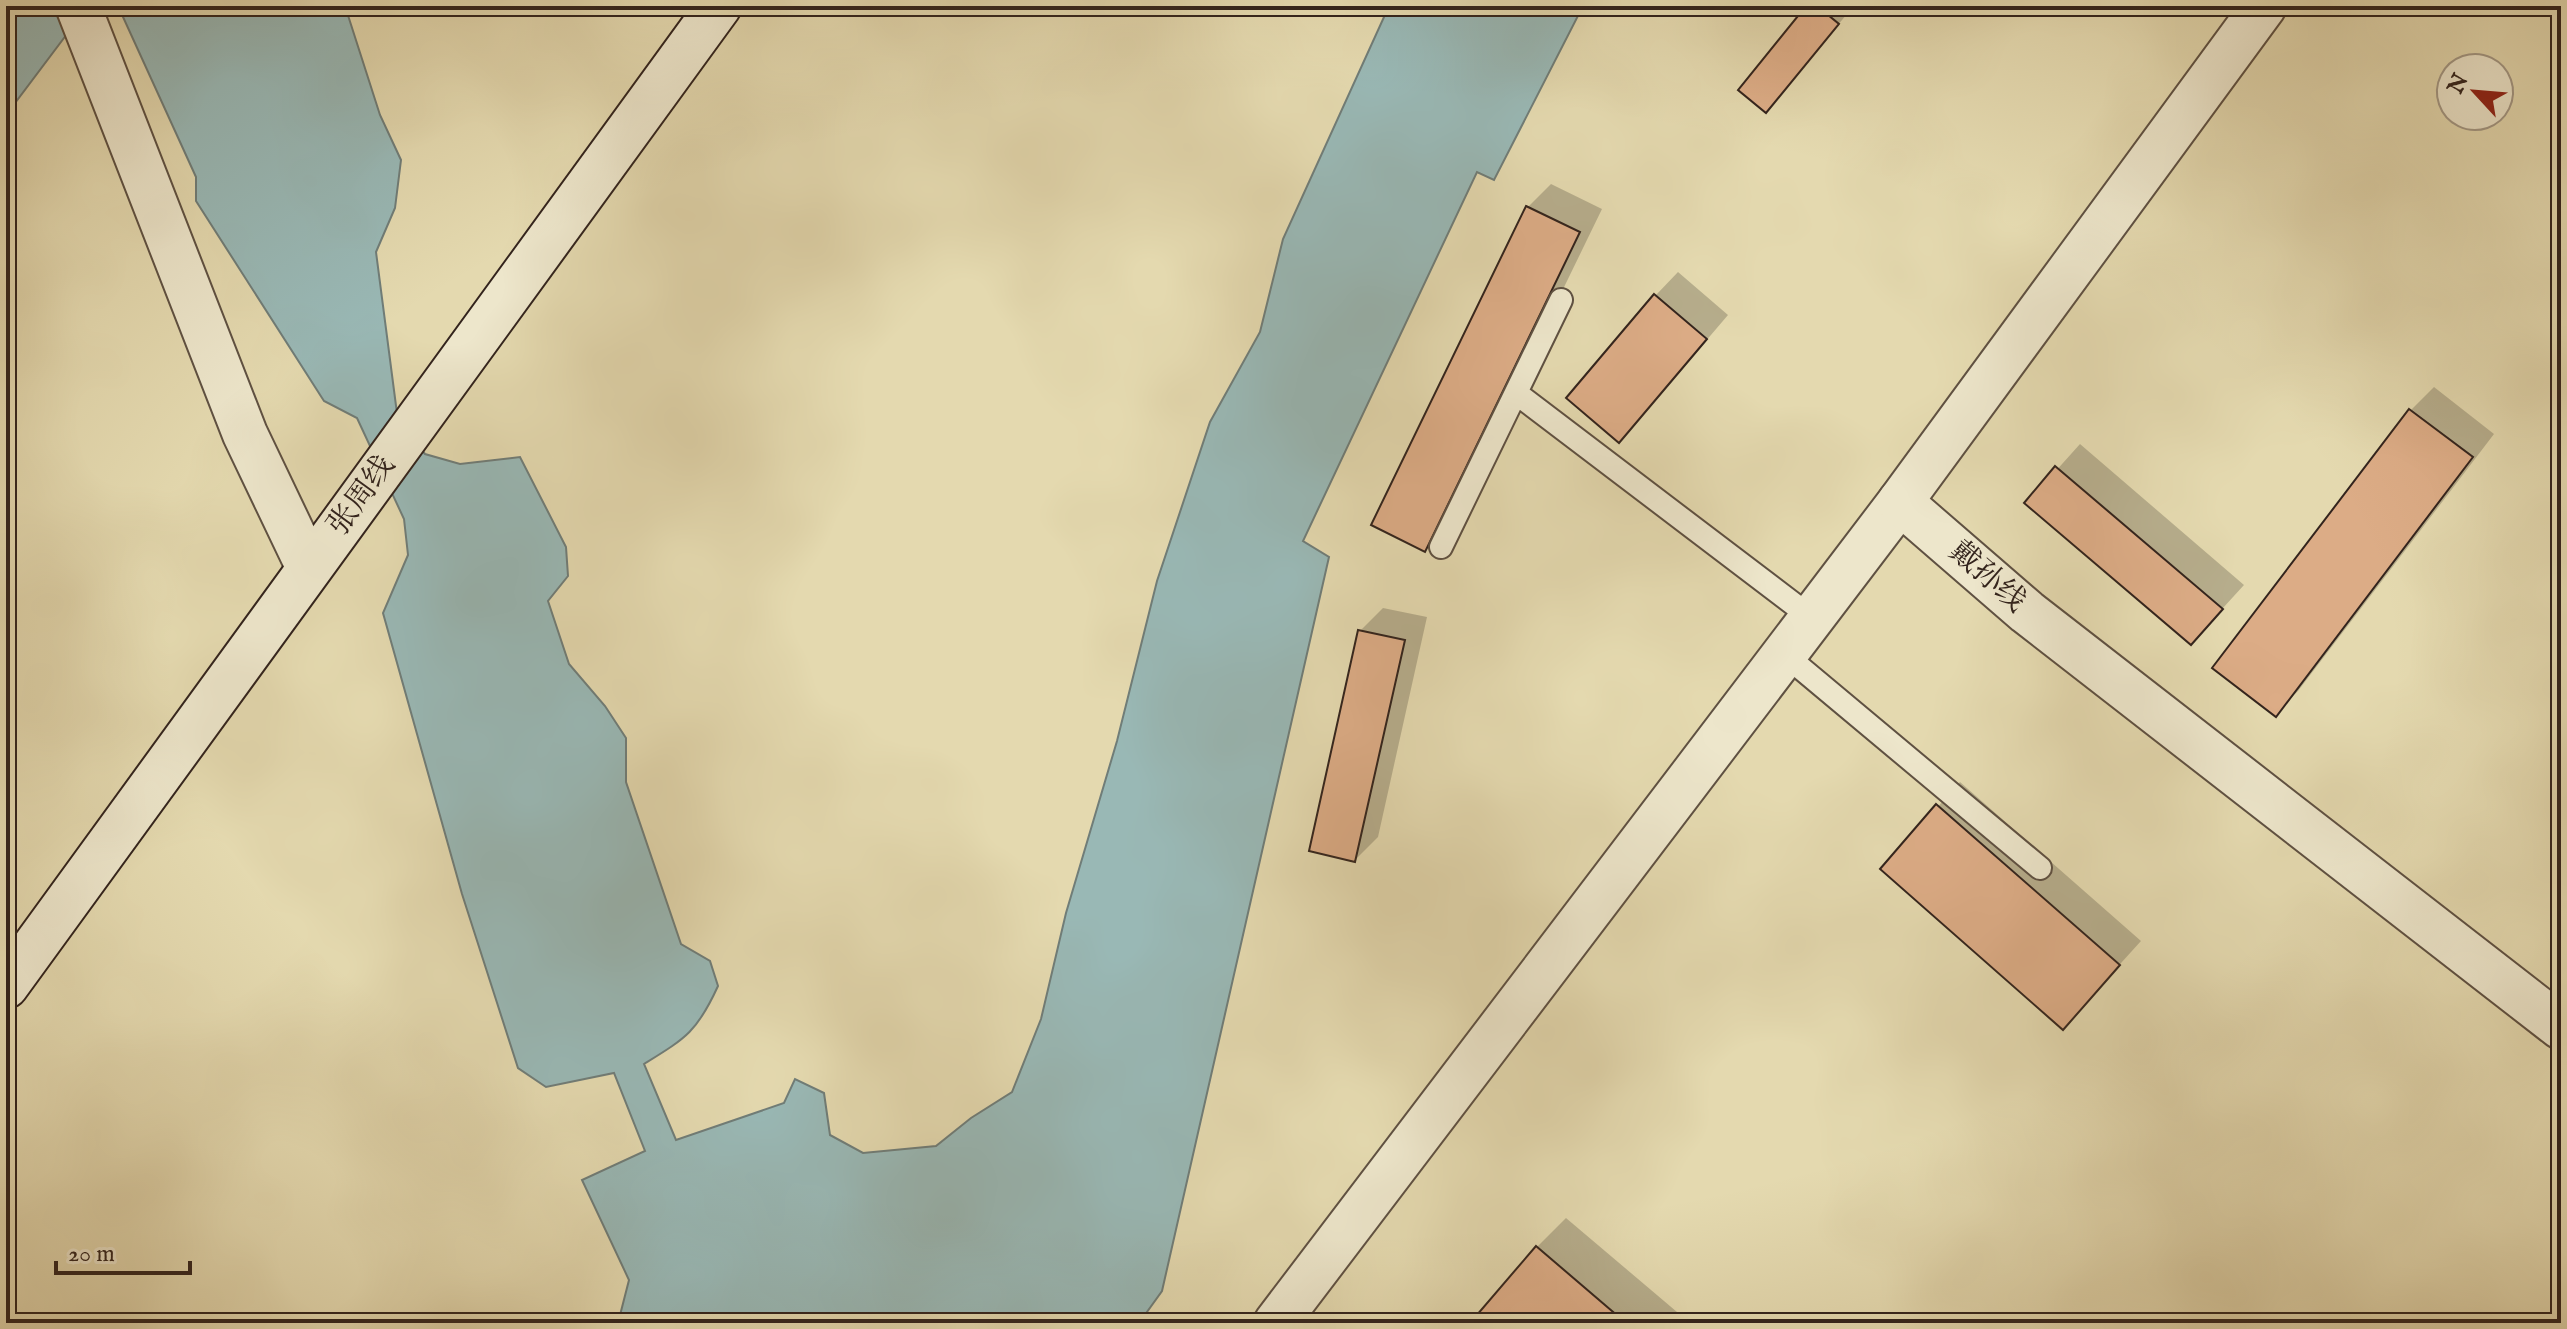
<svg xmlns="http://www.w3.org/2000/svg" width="2567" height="1329" font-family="'IM FELL English','Noto Serif SC',serif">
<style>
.water{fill:#99b8b5;stroke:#707d78;stroke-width:2}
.shadow{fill:#0003}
.building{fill:#dcac86;stroke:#33241d;stroke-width:2}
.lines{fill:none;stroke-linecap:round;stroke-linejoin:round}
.service-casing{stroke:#5f5142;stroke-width:26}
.minor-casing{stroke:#5f5142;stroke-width:48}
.tertiary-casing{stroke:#5f5142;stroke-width:48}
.secondary-casing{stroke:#33241d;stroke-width:48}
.service{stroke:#ede6cb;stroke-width:22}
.minor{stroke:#ede6cb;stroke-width:44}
.tertiary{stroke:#ede6cb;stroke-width:44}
.secondary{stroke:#ede6cb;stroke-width:44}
.labels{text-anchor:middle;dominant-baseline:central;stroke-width:8;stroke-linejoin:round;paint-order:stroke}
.street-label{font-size:30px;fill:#33241d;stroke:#ede6cb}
</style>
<rect width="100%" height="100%" fill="#e4d9af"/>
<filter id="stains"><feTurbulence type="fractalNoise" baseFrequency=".0025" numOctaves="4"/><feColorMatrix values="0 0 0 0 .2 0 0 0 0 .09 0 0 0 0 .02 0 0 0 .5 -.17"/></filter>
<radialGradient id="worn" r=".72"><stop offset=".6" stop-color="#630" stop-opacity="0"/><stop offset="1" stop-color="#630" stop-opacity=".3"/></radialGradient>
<path class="water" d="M6,6H88L15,103L6,104Z
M118,6H345L380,115L401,160L395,208L376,252L398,421L425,454L460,464L520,457L566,547L568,576L548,601L569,664L605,706L626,738V782L681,944L710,961L718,986C697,1032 686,1038 644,1064L676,1140L784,1103L795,1079L824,1093L830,1135L863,1153L936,1146L971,1118L1012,1092L1041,1019L1066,913L1117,741L1157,581L1210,422L1260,332L1283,239L1389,6H1583L1494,180L1477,172L1303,541L1329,557L1162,1291L1139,1323H618L629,1280L582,1180L645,1151L614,1073L546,1087L518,1068L462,894L383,613L408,555L404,519L357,418L324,401L196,201V177Z"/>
<path class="shadow" d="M1808,6L1853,7L1766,110Z
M1551,184L1602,209L1448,526L1425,549L1528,207Z
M1678,272L1728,315L1641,417L1619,440L1569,398L1656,295Z
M2434,387L2494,434L2298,691L2275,714L2411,410Z
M2080,444L2244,585L2191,643L2027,503Z
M1383,608L1427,617L1378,837L1355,860L1360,631Z
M1960,782L2141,941L2063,1027L1882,869Z
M1566,1218L1690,1323H1473L1537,1247Z"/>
<path class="building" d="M1806,6H1817L1839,24L1766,113L1738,90Z
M1526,206L1580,232L1425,552L1371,525Z
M1654,294L1707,339L1619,443L1566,398Z
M2409,409L2473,457L2276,717L2212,668Z
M2055,466L2223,609L2191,645L2024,503Z
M1358,630L1405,640L1355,862L1309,851Z
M1936,804L2120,965L2063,1030L1880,869Z
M1536,1246L1626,1323H1470Z"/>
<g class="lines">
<g class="service-casing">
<path id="service" d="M1516,393L1812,618
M1441,547L1561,300
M1784,654L2040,868"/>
</g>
<g class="minor-casing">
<path id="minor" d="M78,6L245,434L309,568
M1276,1323L1900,502"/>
</g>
<g class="tertiary-casing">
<path id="tertiary" d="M2264,6L1900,502L2027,612L2561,1027"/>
</g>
<g class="secondary-casing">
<path id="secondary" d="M6,986L719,6"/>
</g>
<use href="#service" class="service"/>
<use href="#minor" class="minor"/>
<use href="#tertiary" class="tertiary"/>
<use href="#secondary" class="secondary"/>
</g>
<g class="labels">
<g class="street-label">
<text transform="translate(362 496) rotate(-54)">张周线</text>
<text transform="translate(1987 577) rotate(41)">戴孙线</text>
</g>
</g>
<rect width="2567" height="1329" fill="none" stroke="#e4d9af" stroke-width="32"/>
<rect x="8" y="8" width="2551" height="1313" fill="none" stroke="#33241d" stroke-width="4"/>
<rect x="16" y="16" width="2535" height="1297" fill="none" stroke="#33241d" stroke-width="2"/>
<g transform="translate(2475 92) rotate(296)"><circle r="38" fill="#ede6cb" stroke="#a39885" stroke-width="2"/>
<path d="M0-6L14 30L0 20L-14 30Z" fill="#8f2418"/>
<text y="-12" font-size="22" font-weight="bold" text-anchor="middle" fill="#33241d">N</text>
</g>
<path d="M56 1261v12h134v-12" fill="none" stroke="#33241d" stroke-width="4"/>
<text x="68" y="1261" font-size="24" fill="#33241d" stroke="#ede6cb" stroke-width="6" paint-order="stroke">20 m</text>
<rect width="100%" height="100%" filter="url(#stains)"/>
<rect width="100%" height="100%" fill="url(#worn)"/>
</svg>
